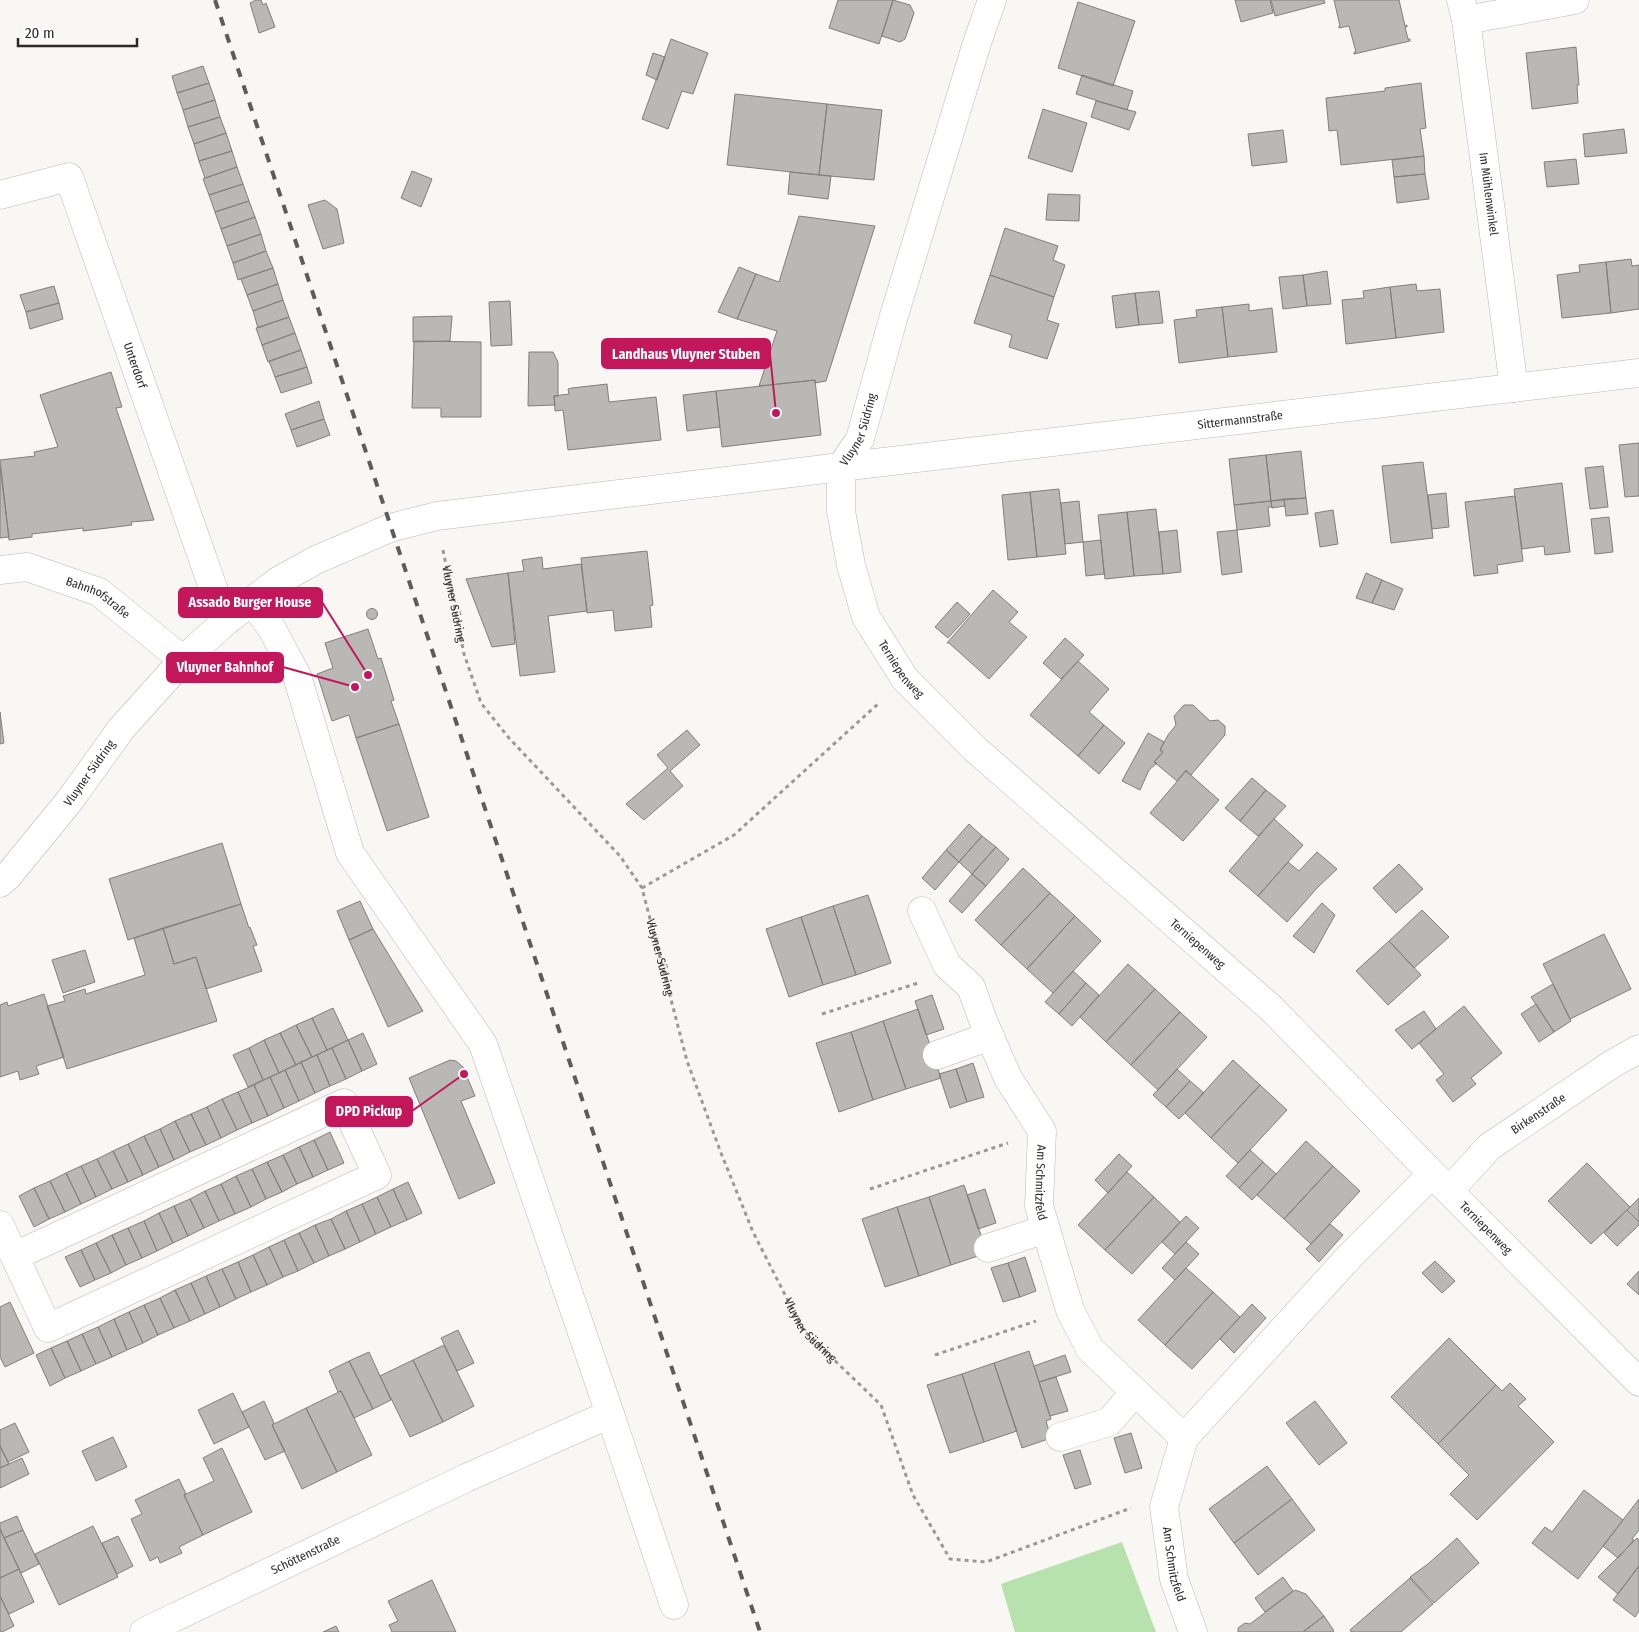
<svg xmlns="http://www.w3.org/2000/svg" width="1639" height="1632" font-family="'Fira Sans Condensed',sans-serif">
<style>
.green{fill:#b7e1ad}
.building{fill:#bab8b5;stroke:#817f7b}
.lines{fill:none;stroke-linecap:round;stroke-linejoin:round}
.minor-casing{stroke:#b9b8b4;stroke-width:29}
.path{stroke:#9a9996;stroke-width:3;stroke-dasharray:4 4;stroke-linecap:butt}
.minor{stroke:#fff;stroke-width:28}
.rail{stroke:#5e5c5b;stroke-width:4;stroke-dasharray:9 9;stroke-linecap:butt}
.labels{text-anchor:middle;dominant-baseline:central;stroke-width:4;stroke-linejoin:round;paint-order:stroke}
.street-label{font-size:12px;fill:#2a2928;stroke:#fff}
.leader{fill:none;stroke:#c2185b;stroke-width:2}
.callout-dot{fill:#c2185b;stroke:#fff;stroke-width:2}
.callout{fill:#c2185b;stroke:#c2185b;stroke-width:2}
.callout-label{font-size:14px;text-anchor:middle;font-weight:bold;fill:#fff}
</style>
<rect width="100%" height="100%" fill="#f9f7f3"/>
<path class="green" d="M1122,1542L1156,1632H1015L1001,1584Z"/>
<path class="building" d="M256,0H261L263,5L266,3L275,27L259,33L250,3Z
M838,0H893L879,44L829,28Z
M893,0L910,5L914,13L905,39L900,42L882,36Z
M1235,0H1270L1273,13L1241,22Z
M1271,0H1324L1325,3L1275,16Z
M1334,0H1399L1405,26L1407,25V27H1405L1408,39H1410V41L1354,54V52H1356L1349,26L1339,28V26H1340Z
M1078,2L1135,21L1113,86L1058,68Z
M671,39L708,53L693,94L682,91L668,129L642,119Z
M1576,47L1579,85H1577L1578,103L1532,109L1526,53Z
M653,53L665,57L657,80L646,75Z
M203,66L209,83L177,93L172,76Z
M1082,75L1133,91L1127,110L1076,94Z
M209,83L215,100L183,110L177,93Z
M1421,83L1426,128L1420,129L1424,156L1341,165L1337,130L1329,131L1326,98L1385,91V88Z
M735,94L827,104L819,175L727,165Z
M215,100L220,117L188,127L183,110Z
M1096,101L1136,112L1129,130L1091,117Z
M827,104L882,110L874,180L819,175Z
M1043,109L1087,123L1072,172L1028,158Z
M220,117L226,133L194,144L188,127Z
M1624,129L1627,153L1585,157L1583,134Z
M1283,130L1287,162L1252,166L1248,134Z
M226,133L232,151L199,161L194,144Z
M232,151L237,167L205,178L199,161Z
M1424,156L1425,174L1394,177L1392,160Z
M1576,159L1579,184L1547,187L1544,162Z
M237,167L243,184L209,195L203,179Z
M412,171L432,179L421,207L401,198Z
M790,172L831,176L828,199L788,194Z
M1425,174L1429,199L1397,203L1394,177Z
M243,184L249,201L215,212L209,195Z
M1048,194L1080,195L1079,221L1046,220Z
M325,200L337,209L344,243L323,249L308,205Z
M249,201L255,217L221,229L215,212Z
M799,216L875,226L826,381L815,383V380L759,386L777,331L737,319L756,274L779,282Z
M255,217L261,234L227,246L221,229Z
M1005,228L1058,246L1053,260L1065,265L1054,297L990,275Z
M261,234L266,251L233,263L227,246Z
M266,251L273,268L238,280L233,263Z
M1631,259L1632,266L1639,265V309L1611,313L1606,262Z
M1606,262L1611,313L1562,318L1557,275L1580,272L1579,265Z
M739,267L756,274L737,319L718,312Z
M273,268L278,284L247,295L241,279Z
M1327,271L1331,304L1307,306L1303,275Z
M990,275L1054,297L1047,320L1059,324L1047,359L1009,347L1012,335L974,323Z
M1303,275L1307,306L1283,309L1279,277Z
M278,284L283,300L253,311L247,295Z
M1416,284L1417,291L1440,289L1444,332L1396,338L1390,287Z
M54,286L59,303L26,312L20,295Z
M1390,287L1396,338L1346,344L1342,300L1364,298L1363,291Z
M1159,291L1163,323L1139,325L1135,293Z
M1135,293L1139,325L1116,328L1112,296Z
M283,300L289,317L258,328L253,311Z
M510,301L512,345L491,346L489,302Z
M59,303L63,319L30,329L26,312Z
M1249,304V311L1272,308L1277,352L1228,357L1222,307Z
M1222,307L1228,357L1179,363L1174,320L1197,317L1196,310Z
M452,316L450,341L413,342V317Z
M289,317L295,333L262,345L256,328Z
M295,333L301,350L268,362L262,345Z
M414,341L481,342V417H441V408H412Z
M301,350L307,367L275,377L269,361Z
M529,352H553L558,362V396H554L555,405L528,406Z
M307,367L312,383L281,393L275,377Z
M111,372L122,407L116,408L154,520L131,522L132,525L83,531V528L32,534V537L9,540L0,460L35,456L34,452L58,447L40,395Z
M815,380L821,435L722,447L716,391Z
M607,384L609,402L656,397L661,440L568,450L563,410L555,411L554,396L569,394L568,389L572,388Z
M716,391L720,427L687,431L683,395Z
M319,401L324,419L291,430L285,414Z
M324,419L330,435L297,447L291,430Z
M1639,443V496L1625,497L1619,445Z
M1301,451L1306,498L1271,501L1266,455Z
M1266,455L1271,501L1234,505L1229,459Z
M1423,462L1433,538L1391,543L1382,466Z
M1603,466L1608,507L1590,509L1585,468Z
M0,467L9,537L0,538Z
M1562,483L1570,552L1545,555L1544,546L1522,549L1514,489Z
M1059,489L1066,554L1037,557L1030,492Z
M1030,492L1037,557L1008,560L1002,495Z
M1446,493L1449,527L1432,529L1428,495Z
M1515,496L1523,561L1497,565L1498,573L1474,576L1465,502Z
M1306,498L1308,514L1286,516L1284,499Z
M1284,499L1285,506L1272,508L1271,501Z
M1079,501L1083,542L1065,544L1061,503Z
M1271,501L1272,507H1268L1270,526L1237,530L1234,505Z
M1156,509L1163,574L1134,576L1127,512Z
M1333,510L1338,544L1320,547L1315,513Z
M1127,512L1134,576L1105,579L1098,515Z
M1609,517L1613,552L1595,554L1591,519Z
M1177,530L1181,572L1163,574L1159,532Z
M1237,530L1242,572L1222,575L1217,532Z
M1101,540L1104,574L1086,576L1083,542Z
M647,551L653,605L650,606L652,627L615,631L613,610L587,613L581,558Z
M542,557L543,569L581,564L587,611L548,616L555,672L520,676L508,573L524,571L522,560Z
M508,573L515,644L492,647L466,579Z
M1366,573L1382,580L1372,603L1356,598Z
M1382,580L1403,589L1394,610L1372,603Z
M993,590L1018,612L1009,622L1027,637L989,679L949,643H947Z
M957,602L970,614L948,638L935,627Z
M366.5 614a5.5 5.5 0 1 1 11 0a5.5 5.5 0 1 1-11 0Z
M368,629L378,659L381,658L394,700L391,701L399,724L356,738L349,715L332,721L317,674L333,668L325,643Z
M1065,638L1084,655L1061,679L1043,663Z
M1078,661L1109,689L1089,712L1104,725L1078,756L1030,715Z
M1184,705H1193L1210,721L1218,720L1225,726V735L1191,775L1186,770L1177,781L1154,762L1163,752L1160,750L1168,735L1176,725L1174,716Z
M0,712L4,743L0,744Z
M399,724L429,817L387,831L356,738Z
M1104,725L1125,743L1099,774L1078,756Z
M687,730L700,745L670,771L683,786L644,820L626,804L668,768L657,755Z
M1148,733L1164,742L1160,750L1163,752L1154,762L1157,763L1149,770L1140,790L1122,781Z
M1186,771L1219,800L1183,841L1150,813Z
M1252,778L1266,790L1240,821L1225,808Z
M1266,790L1286,806L1258,836L1240,821Z
M1274,819L1303,845L1258,896L1229,871Z
M969,824L982,836L959,862L946,850Z
M982,836L996,847L972,874L959,862Z
M222,843L241,904L128,940L109,879Z
M996,847L1009,859L986,886L972,874Z
M946,850L959,862L935,890L922,878Z
M1317,852L1337,869L1318,887L1287,922L1258,896L1288,862L1299,871Z
M1399,864L1423,889L1396,913L1373,888Z
M1023,868L1050,893L1001,945L975,920Z
M972,874L986,886L962,913L949,901Z
M1050,893L1075,916L1027,969L1001,945Z
M868,895L891,963L856,975L833,906Z
M360,901L373,929L349,940L337,911Z
M1322,903L1335,915L1314,953L1293,936Z
M241,904L249,928L250,927L257,945L253,946L262,971L206,989L196,957L174,964L163,928Z
M833,906L856,975L823,985L801,917Z
M1422,910L1449,937L1414,968L1389,941Z
M1075,916L1101,941L1053,993L1027,969Z
M801,917L823,985L789,997L766,929Z
M163,928L174,964L196,957L217,1021L67,1069L47,1006L65,1001L63,996L85,989L86,994L145,975L134,938Z
M373,929L423,1011L388,1027L349,940Z
M1604,934L1631,989L1570,1019L1543,964Z
M1389,941L1421,975L1388,1005L1356,971Z
M85,950L95,982L63,993L52,960Z
M1128,964L1155,989L1106,1042L1080,1017Z
M1073,971L1086,983L1059,1014L1045,1002Z
M1086,983L1099,995L1072,1026L1059,1014Z
M1553,984L1571,1021L1554,1032L1531,997Z
M1155,989L1180,1012L1131,1065L1106,1042Z
M44,994L64,1057L36,1066L39,1074L20,1080L18,1071L0,1077V1005L7,1002L8,1006Z
M932,995L944,1029L926,1035L915,1001Z
M1536,1004L1554,1032L1539,1042L1521,1014Z
M1464,1006L1502,1053L1471,1078L1476,1084L1453,1102L1436,1080L1444,1074L1419,1043Z
M333,1008L348,1040L327,1050L312,1018Z
M918,1009L941,1078L906,1089L883,1021Z
M1424,1011L1436,1029L1412,1049L1395,1030Z
M1180,1012L1207,1037L1158,1090L1131,1065Z
M312,1018L327,1050L312,1057L296,1025Z
M883,1021L906,1089L873,1100L851,1032Z
M296,1025L312,1057L296,1065L280,1033Z
M851,1032L873,1100L839,1112L816,1043Z
M280,1033L296,1065L279,1073L264,1040Z
M363,1033L377,1064L362,1071L348,1040Z
M264,1040L279,1073L263,1080L249,1048Z
M348,1040L362,1071L346,1079L332,1048Z
M249,1048L263,1080L248,1087L233,1055Z
M332,1048L346,1079L330,1086L317,1055Z
M317,1055L330,1086L315,1093L301,1062Z
M450,1060L456,1061L463,1067L475,1096L461,1101L495,1183L459,1199L409,1078Z
M1233,1060L1260,1085L1211,1138L1185,1113Z
M301,1062L315,1093L299,1101L285,1070Z
M973,1063L984,1097L967,1102L956,1069Z
M956,1069L967,1102L950,1108L939,1074Z
M1177,1069L1190,1081L1166,1107L1153,1095Z
M285,1070L299,1101L284,1108L270,1077Z
M270,1077L284,1108L268,1116L254,1085Z
M1190,1081L1204,1093L1179,1119L1166,1107Z
M254,1085L268,1116L252,1123L238,1092Z
M1260,1085L1287,1110L1238,1163L1211,1138Z
M238,1092L252,1123L237,1130L222,1099Z
M222,1099L237,1130L221,1138L207,1107Z
M207,1107L221,1138L206,1145L191,1114Z
M191,1114L206,1145L190,1152L175,1121Z
M175,1121L190,1152L174,1160L160,1129Z
M160,1129L174,1160L159,1167L144,1136Z
M330,1132L344,1163L328,1170L314,1140Z
M144,1136L159,1167L143,1175L128,1144Z
M314,1140L328,1170L313,1177L299,1147Z
M1306,1141L1333,1166L1284,1219L1257,1195Z
M128,1144L143,1175L128,1182L113,1151Z
M299,1147L313,1177L297,1184L283,1155Z
M1250,1150L1263,1162L1239,1188L1226,1176Z
M113,1151L128,1182L112,1189L97,1159Z
M1119,1154L1132,1166L1108,1193L1095,1180Z
M283,1155L297,1184L282,1192L267,1162Z
M97,1159L112,1189L96,1197L81,1166Z
M267,1162L282,1192L266,1199L252,1169Z
M1263,1162L1276,1174L1252,1200L1239,1188Z
M1587,1163L1630,1207L1591,1244L1548,1201Z
M81,1166L96,1197L81,1204L66,1173Z
M1333,1166L1360,1191L1311,1244L1284,1219Z
M252,1169L266,1199L251,1207L236,1176Z
M1127,1172L1154,1197L1105,1250L1078,1225Z
M66,1173L81,1204L65,1212L50,1181Z
M236,1176L251,1207L235,1214L221,1184Z
M50,1181L65,1212L49,1219L34,1188Z
M408,1182L422,1213L407,1220L393,1189Z
M221,1184L235,1214L219,1221L205,1191Z
M964,1185L987,1253L951,1265L929,1197Z
M34,1188L49,1219L34,1227L19,1196Z
M393,1189L407,1220L391,1227L377,1197Z
M985,1189L996,1223L978,1229L967,1195Z
M205,1191L219,1221L204,1228L190,1199Z
M377,1197L391,1227L376,1234L362,1204Z
M929,1197L951,1265L919,1276L897,1207Z
M1154,1197L1180,1222L1132,1274L1105,1250Z
M1639,1198V1222L1627,1210Z
M190,1199L204,1228L188,1236L174,1206Z
M362,1204L376,1234L360,1242L346,1211Z
M174,1206L188,1236L173,1243L159,1213Z
M897,1207L919,1276L885,1287L862,1219Z
M1627,1210L1639,1222V1225L1617,1246L1604,1233Z
M346,1211L360,1242L345,1249L331,1219Z
M159,1213L173,1243L157,1251L144,1221Z
M1186,1216L1199,1228L1175,1254L1162,1242Z
M331,1219L345,1249L329,1256L315,1225Z
M144,1221L157,1251L142,1258L128,1228Z
M1330,1224L1343,1235L1319,1262L1306,1249Z
M315,1225L329,1256L314,1263L299,1233Z
M128,1228L142,1258L126,1265L112,1235Z
M299,1233L314,1263L298,1271L284,1240Z
M112,1235L126,1265L111,1273L96,1243Z
M284,1240L298,1271L283,1277L269,1247Z
M1186,1242L1199,1254L1175,1280L1162,1268Z
M96,1243L111,1273L95,1280L81,1250Z
M269,1247L283,1277L267,1285L253,1255Z
M81,1250L95,1280L80,1287L65,1257Z
M253,1255L267,1285L251,1292L238,1262Z
M1025,1257L1036,1291L1020,1297L1008,1263Z
M1435,1261L1455,1281L1442,1293L1422,1273Z
M238,1262L251,1292L236,1299L222,1269Z
M1008,1263L1020,1297L1003,1302L991,1268Z
M1186,1268L1213,1292L1165,1345L1138,1320Z
M222,1269L236,1299L220,1307L206,1276Z
M1639,1271V1295L1627,1284Z
M206,1276L220,1307L205,1314L191,1283Z
M191,1283L205,1314L190,1321L175,1290Z
M175,1290L190,1321L174,1328L160,1298Z
M1213,1292L1240,1317L1192,1369L1165,1345Z
M160,1298L174,1328L158,1335L144,1305Z
M10,1302L34,1353L5,1367L0,1357V1307Z
M1252,1304L1266,1318L1234,1353L1220,1339Z
M144,1305L158,1335L143,1343L129,1312Z
M129,1312L143,1343L127,1350L114,1319Z
M114,1319L127,1350L112,1357L98,1327Z
M98,1327L112,1357L96,1364L82,1334Z
M458,1330L474,1363L457,1371L441,1338Z
M82,1334L96,1364L81,1371L67,1341Z
M1449,1338L1496,1385L1438,1444L1391,1397Z
M67,1341L81,1371L65,1378L51,1348Z
M444,1345L474,1406L443,1422L413,1360Z
M51,1348L65,1378L50,1386L36,1355Z
M1029,1351L1051,1419L1046,1421L1051,1438L1022,1448L994,1363Z
M369,1352L391,1400L373,1409L349,1361Z
M1065,1355L1071,1372L1039,1382L1034,1366Z
M413,1360L443,1422L410,1437L380,1376Z
M349,1361L373,1409L354,1418L341,1391L338,1392L329,1371Z
M994,1363L1017,1431L984,1442L962,1374Z
M962,1374L984,1442L950,1453L927,1385Z
M1056,1377L1068,1411L1050,1416L1039,1382Z
M1510,1383L1526,1399L1518,1406L1554,1442L1477,1520L1450,1494L1469,1475L1438,1444L1496,1385L1502,1391Z
M341,1391L372,1455L337,1472L306,1408Z
M233,1393L249,1427L214,1444L198,1410Z
M264,1401L274,1423L272,1425L285,1451L265,1460L242,1412Z
M1315,1401L1347,1443L1319,1465L1286,1423Z
M306,1408L337,1472L302,1489L272,1425Z
M15,1423L29,1452L8,1462L0,1446V1430Z
M1131,1433L1142,1468L1125,1473L1114,1438Z
M113,1437L127,1467L96,1481L82,1451Z
M0,1446L9,1464L0,1468Z
M222,1448L252,1512L203,1535L184,1495L214,1481L203,1458Z
M1080,1450L1091,1484L1075,1489L1063,1455Z
M22,1458L29,1474L0,1488V1468Z
M1267,1466L1292,1499L1234,1543L1209,1509Z
M179,1479L186,1494L184,1495L203,1535L179,1547L182,1553L160,1563L158,1557L150,1561L131,1519L142,1514L135,1500Z
M1584,1490L1623,1520L1578,1579L1532,1543L1545,1527L1552,1532Z
M1292,1499L1315,1530L1258,1575L1234,1543Z
M1639,1499V1530L1632,1539L1634,1540L1618,1558L1603,1546Z
M17,1516L23,1530L4,1538L0,1529V1523Z
M93,1526L118,1577L59,1605L35,1554Z
M0,1529L19,1569L0,1578Z
M23,1530L39,1564L21,1573L4,1538Z
M118,1536L133,1566L117,1574L102,1543Z
M1457,1538L1479,1563L1434,1603L1410,1577L1428,1564Z
M1637,1538L1639,1540V1566L1618,1594L1598,1577Z
M1639,1566V1611L1635,1617L1613,1600Z
M19,1569L34,1602L9,1614L0,1596V1578Z
M1283,1577L1293,1591L1265,1612L1255,1598Z
M1410,1578L1433,1604L1401,1632H1351L1350,1630Z
M432,1580L456,1632H392L389,1625L398,1621L388,1601Z
M1295,1590L1306,1594L1324,1616L1303,1632H1238V1628L1245,1623L1250,1624Z
M0,1596L14,1626L2,1632H0Z
M1324,1616L1334,1631L1333,1632H1303Z
M336,1626L339,1632H323Z"/>
<g class="lines">
<g class="minor-casing">
<g id="minor">
<path id="s2" d="M1461,0L1466,20L1514,388"/>
<path d="M1466,20L1575,0"/>
<path id="s3" d="M0,195L69,177L225,622"/>
<path id="s4" d="M841,467V511L851,565L866,617L905,679L974,748L1272,1009L1449,1191L1639,1382"/>
<path id="s5" d="M841,467L860,439L893,319L977,43L992,0"/>
<path id="s6" d="M0,570L27,567L99,592L183,660"/>
<path id="s7" d="M0,883L8,876L70,800L121,729L183,660L225,622L278,581L316,560L390,528L437,516L841,467L1639,373"/>
<path id="s8" d="M922,911L947,965L971,987L984,1023L1008,1078L1042,1131L1039,1206L1070,1310L1090,1349L1184,1438L1351,1255L1432,1174"/>
<path d="M937,1055L990,1036"/>
<path id="s9" d="M1449,1191L1489,1147L1612,1064L1639,1049"/>
<path d="M0,1225L48,1328L377,1175L344,1103L15,1256"/>
<path d="M988,1248L1046,1229"/>
<path d="M610,1414L674,1605"/>
<path d="M1060,1437L1109,1422L1135,1392"/>
<path id="s10" d="M1184,1438L1164,1507L1174,1579L1193,1632"/>
<path id="s11" d="M144,1632L466,1478L610,1414L483,1044L350,853L297,676L272,629L252,601"/>
</g>
</g>
<g class="path">
<path id="s1" d="M443,550L464,654L481,703L509,738L620,856L642,888L687,1061L721,1153L753,1232L803,1330L881,1405L913,1495L950,1559L986,1562L1131,1508"/>
<path d="M642,888L734,835L879,703"/>
<path d="M822,1014L918,983"/>
<path d="M870,1189L1008,1143"/>
<path d="M935,1355L1036,1321"/>
</g>
<use href="#minor" class="minor"/>
<path class="rail" d="M215,0L760,1632"/>
</g>
<g class="labels">
<g class="street-label">
<text stroke="none"><textPath href="#s2" startOffset="196">Im Mühlenwinkel</textPath></text>
<text stroke="none"><textPath href="#s3" startOffset="271">Unterdorf</textPath></text>
<text stroke="none"><textPath href="#s7" startOffset="1394">Sittermannstraße</textPath></text>
<text stroke="none"><textPath href="#s5" startOffset="42">Vluyner Südring</textPath></text>
<text stroke="none"><textPath href="#s6" startOffset="105">Bahnhofstraße</textPath></text>
<text stroke="none"><textPath href="#s1" startOffset="55">Vluyner Südring</textPath></text>
<text stroke="none"><textPath href="#s4" startOffset="216">Terniepenweg</textPath></text>
<text stroke="none"><textPath href="#s7" startOffset="142">Vluyner Südring</textPath></text>
<text stroke="none"><textPath href="#s4" startOffset="621">Terniepenweg</textPath></text>
<text stroke="none"><textPath href="#s1" startOffset="475">Vluyner Südring</textPath></text>
<text stroke="none"><textPath href="#s9" startOffset="119">Birkenstraße</textPath></text>
<text stroke="none"><textPath href="#s8" startOffset="305">Am Schmitzfeld</textPath></text>
<text stroke="none"><textPath href="#s4" startOffset="1026">Terniepenweg</textPath></text>
<text stroke="none"><textPath href="#s1" startOffset="880">Vluyner Südring</textPath></text>
<text stroke="none"><textPath href="#s11" startOffset="179">Schöttenstraße</textPath></text>
<text stroke="none"><textPath href="#s10" startOffset="130">Am Schmitzfeld</textPath></text>
</g>
</g>
<path class="leader" d="M776 413L770 354M368 675L322 602M355 687L283 667M464 1074L412 1111"/>
<g class="callout-dot">
<circle cx="776" cy="413" r="5"/>
<circle cx="368" cy="675" r="5"/>
<circle cx="355" cy="687" r="5"/>
<circle cx="464" cy="1074" r="5"/>
</g>
<g class="callout">
<rect x="602" y="339" width="168" height="29" rx="5"/>
<rect x="179" y="588" width="143" height="29" rx="5"/>
<rect x="167" y="653" width="116" height="29" rx="5"/>
<rect x="326" y="1097" width="86" height="29" rx="5"/>
</g>
<g class="callout-label">
<text x="686" y="359">Landhaus Vluyner Stuben</text>
<text x="250" y="607">Assado Burger House</text>
<text x="225" y="672">Vluyner Bahnhof</text>
<text x="369" y="1116">DPD Pickup</text>
</g>
<path d="M18 38v8h119v-8" fill="none" stroke="#2a2928" stroke-width="2.5"/>
<text x="25" y="38" font-size="15" fill="#2a2928" stroke="#ffffff" stroke-width="4" paint-order="stroke">20 m</text>
</svg>
